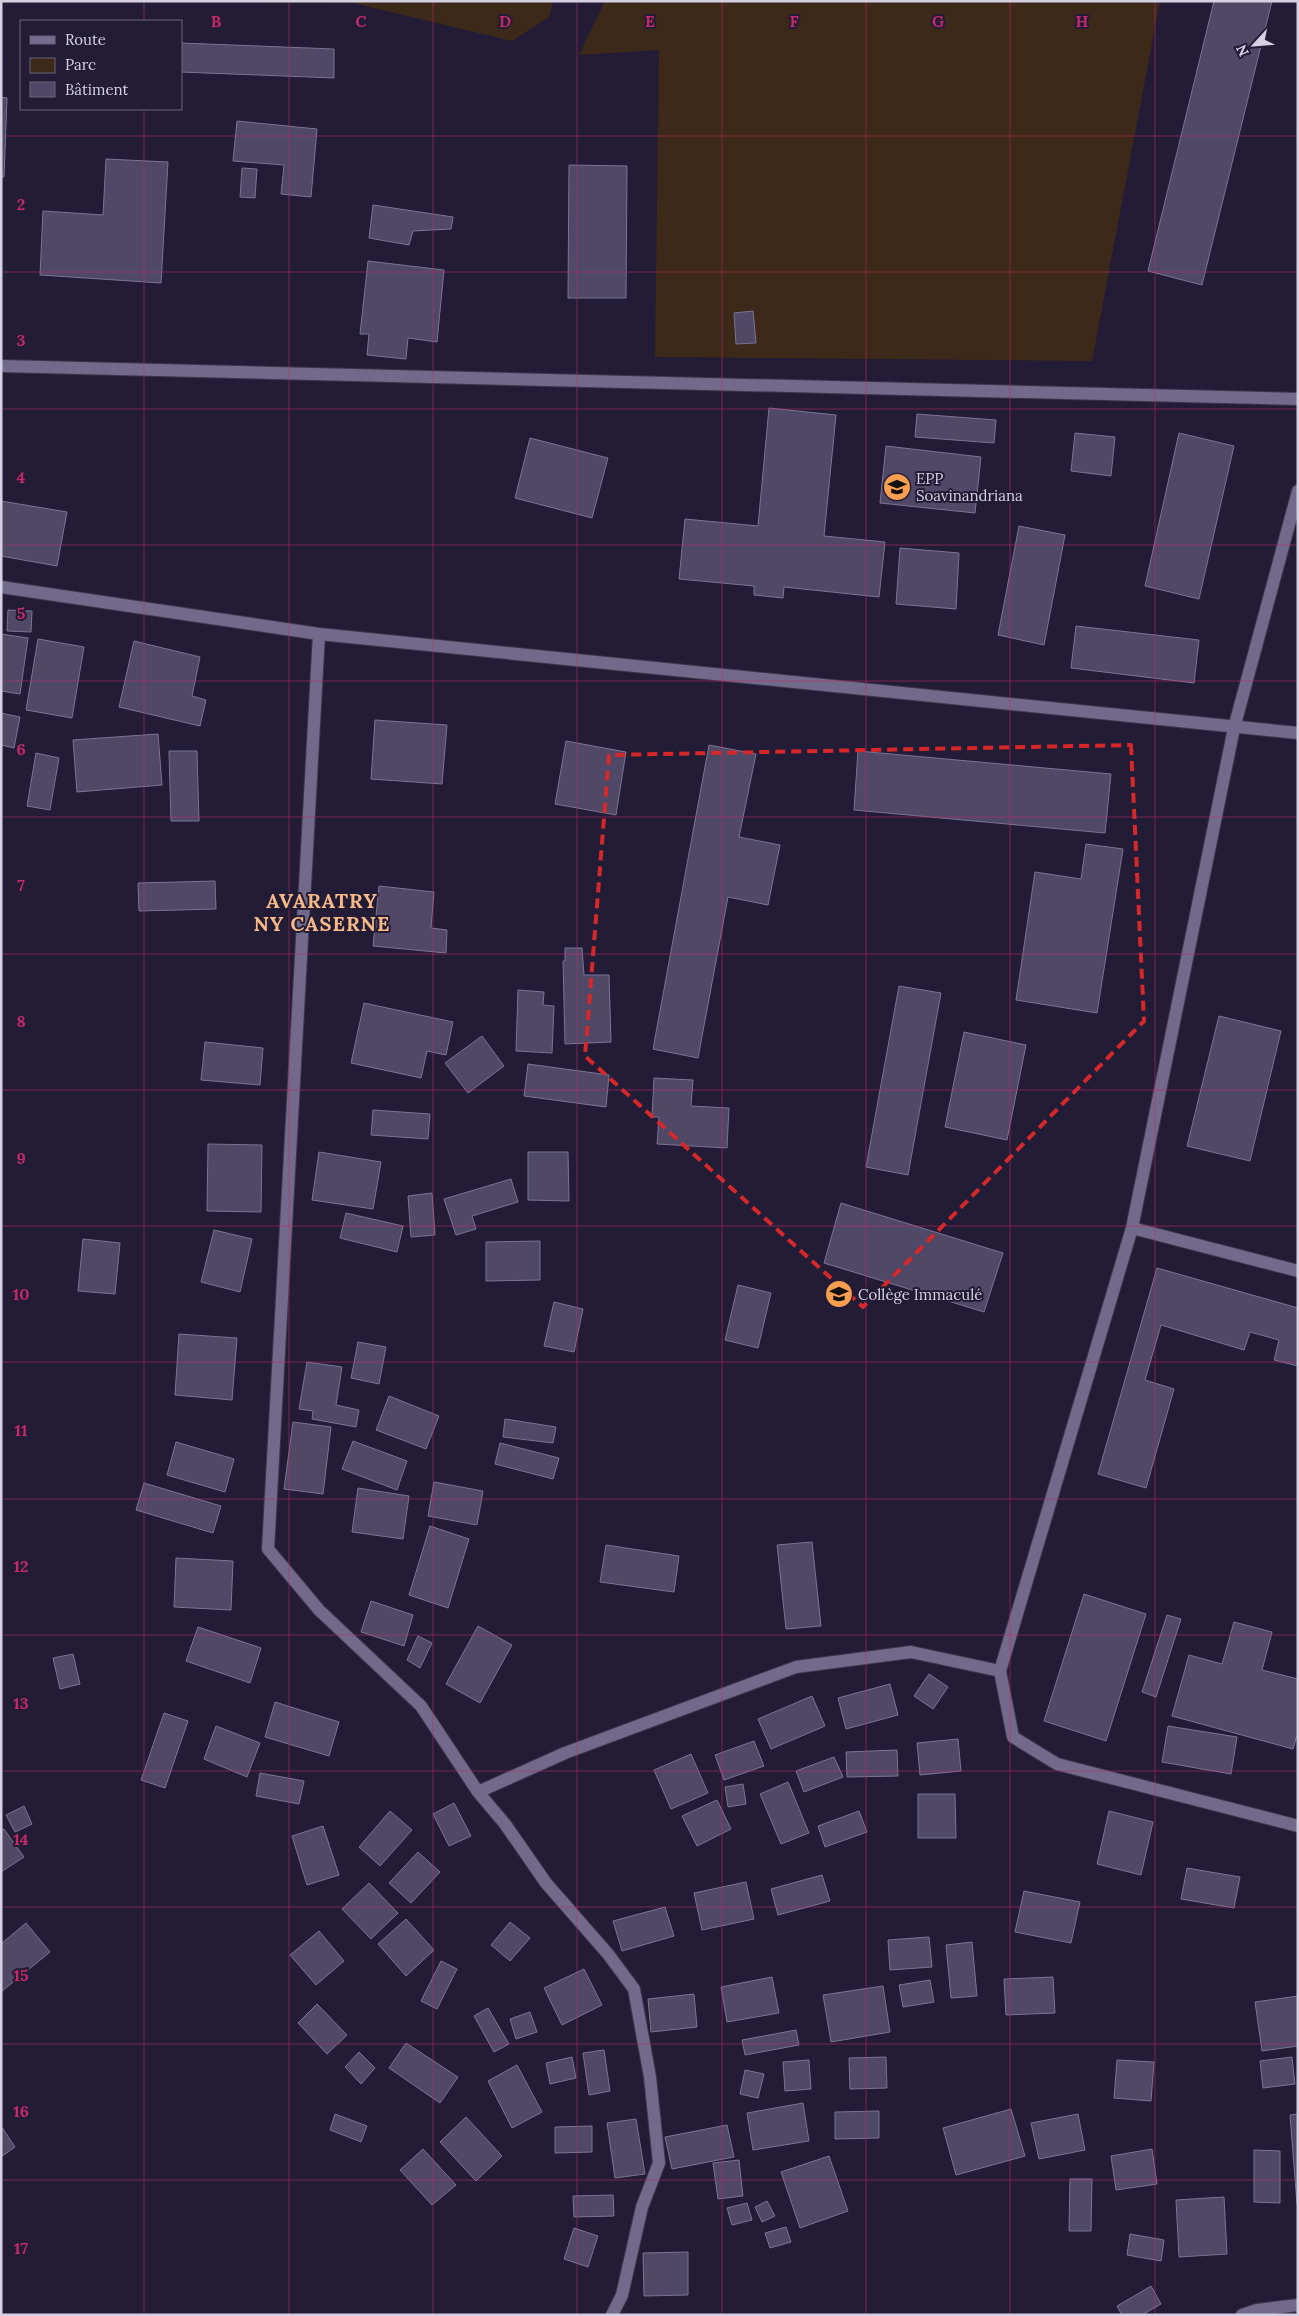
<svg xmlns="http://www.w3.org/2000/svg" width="1299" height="2316" font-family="Lora,serif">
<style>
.green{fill:#3d2919}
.building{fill:#4f4866;stroke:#7b7494}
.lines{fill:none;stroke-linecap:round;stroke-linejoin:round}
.minor-casing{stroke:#3d374d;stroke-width:14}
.minor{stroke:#716a8a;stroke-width:12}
.marked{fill:none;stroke:#d62828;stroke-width:4;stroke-dasharray:10 6;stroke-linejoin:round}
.grid{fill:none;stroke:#c42a69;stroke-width:1;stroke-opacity:0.55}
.labels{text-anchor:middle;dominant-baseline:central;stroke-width:4;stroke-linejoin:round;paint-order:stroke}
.poi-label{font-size:15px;fill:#d5d1e3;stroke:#231c36;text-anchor:start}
.district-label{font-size:20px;font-weight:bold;letter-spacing:1px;fill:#faba87;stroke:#231c36}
.grid-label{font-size:16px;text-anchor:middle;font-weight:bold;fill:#c42a69;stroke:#231c36;stroke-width:4;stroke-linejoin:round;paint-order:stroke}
</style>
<rect width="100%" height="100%" fill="#231c36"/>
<path class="green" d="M104,1H553L549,17L512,41L353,3Z
M605,1H1160L1092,361L655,357L659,50L579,55Z"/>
<path class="building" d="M1214,1H1272L1202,285L1148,271Z
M181,43L334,49V78L181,72Z
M1,97L7,98L4,177H1Z
M237,121L317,129L311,197L281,194L284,165L233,161Z
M106,159L168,162L161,283L40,275L43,211L103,215Z
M569,165L627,166L626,298H568Z
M242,168L257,169L255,198L240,197Z
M373,205L453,217L451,229L413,231L409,245L369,238Z
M368,261L444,270L437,342L408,338L406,359L367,355L369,334H360Z
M753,311L756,343L736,344L734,313Z
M769,408L836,415L824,536L885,542L879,597L784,587L783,598L754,595V586L679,579L685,519L758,526Z
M917,414L996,420L994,443L915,437Z
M1075,433L1115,437L1111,476L1071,471Z
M1179,433L1234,446L1199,599L1145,586Z
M530,438L608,458L592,518L515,498Z
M886,446L981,457L975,513L880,503Z
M1,501L67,512L57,566L1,556Z
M1019,526L1065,535L1044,645L998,635Z
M900,548L959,553L956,609L896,604Z
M8,610L32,611L31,632L7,631Z
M1076,626L1199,640L1194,683L1071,668Z
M1,634L28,638L20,694L1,691Z
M38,639L84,647L72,718L26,710Z
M134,641L200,657L192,696L206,700L200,726L119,707Z
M1,713L20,717L14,748L1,745Z
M375,720L447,725L442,784L371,779Z
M158,734L162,785L77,792L73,740Z
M566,741L626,752L616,815L555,804Z
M709,745L756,754L739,837L780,845L768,905L728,897L698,1058L653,1049Z
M169,751H197L199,821H171Z
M858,751L1111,774L1105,833L854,810Z
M36,753L59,758L50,810L27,806Z
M1086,844L1123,849L1097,1013L1016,1000L1035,872L1081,879Z
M215,881L216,909L139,911L138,883Z
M379,886L434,892L431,928L447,930L446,953L373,946Z
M565,948H582L584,975H609L611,1042L565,1044L563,961H565Z
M899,986L941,993L908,1175L866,1167Z
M518,990L544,992L543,1005L554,1006L552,1053L516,1051Z
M364,1003L453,1022L446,1055L427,1051L421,1078L351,1063Z
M1219,1016L1281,1031L1250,1161L1187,1146Z
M964,1032L1026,1045L1007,1140L945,1127Z
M482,1036L504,1066L468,1093L445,1063Z
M205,1042L263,1048L260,1085L201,1080Z
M528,1064L609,1075L606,1107L524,1096Z
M654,1078L693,1080L691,1106L729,1108L727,1148L657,1144L659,1117H652Z
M373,1110L430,1114L428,1139L371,1135Z
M208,1144L262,1145L261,1212L207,1211Z
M319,1152L381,1162L373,1209L312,1200Z
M528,1152H568L569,1201L528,1200Z
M511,1179L518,1202L472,1216L476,1229L456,1235L444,1199Z
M432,1193L435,1235L411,1237L408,1196Z
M841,1203L1003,1253L984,1312L824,1263Z
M346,1213L403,1226L397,1252L340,1238Z
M214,1230L252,1239L240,1292L201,1282Z
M83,1239L120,1243L115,1294L78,1291Z
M540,1241V1280L486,1281V1242Z
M1157,1268L1298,1308V1366L1274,1360L1279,1340L1250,1332L1244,1350L1161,1325L1145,1380L1174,1389L1146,1488L1098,1474Z
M738,1285L771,1293L758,1348L725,1340Z
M554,1302L583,1309L574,1352L544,1346Z
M179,1334L237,1338L232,1400L175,1395Z
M358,1342L386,1347L379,1384L351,1378Z
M307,1362L342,1367L336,1405L359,1410L356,1427L312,1419L313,1411L299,1409Z
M389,1396L439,1416L426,1449L376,1430Z
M505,1419L556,1427L553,1443L503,1437Z
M293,1422L331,1427L323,1494L284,1489Z
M353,1441L407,1461L397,1490L342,1469Z
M176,1442L234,1459L225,1492L167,1475Z
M500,1443L559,1458L553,1479L495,1464Z
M434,1482L483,1491L477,1525L428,1516Z
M144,1483L221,1506L213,1533L136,1510Z
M358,1488L409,1496L403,1539L352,1532Z
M430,1526L469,1539L448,1608L409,1595Z
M812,1542L821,1626L786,1629L777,1545Z
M606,1545L679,1556L674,1592L600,1582Z
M176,1558L233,1561L231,1610L174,1607Z
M1084,1594L1146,1614L1106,1741L1044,1721Z
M371,1601L413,1615L404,1646L361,1632Z
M1167,1615L1181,1619L1156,1697L1142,1692Z
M1234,1622L1272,1632L1262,1670L1298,1679V1732L1293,1749L1172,1716L1189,1655L1222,1664Z
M478,1626L512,1645L480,1703L446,1684Z
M198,1627L261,1648L250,1683L186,1661Z
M418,1636L432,1643L420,1668L407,1660Z
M73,1654L80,1684L60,1689L53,1658Z
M929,1674L948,1687L933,1709L914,1696Z
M890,1684L898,1715L846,1729L838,1698Z
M812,1696L825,1726L771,1749L758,1719Z
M275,1702L339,1722L329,1756L265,1737Z
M164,1713L188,1721L165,1788L141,1780Z
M216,1726L260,1743L247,1777L204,1759Z
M1168,1726L1237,1737L1231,1774L1162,1762Z
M958,1739L961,1771L920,1775L917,1743Z
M754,1741L764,1766L724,1780L715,1755Z
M897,1750L898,1776L847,1777L846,1752Z
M691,1754L708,1793L671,1809L654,1770Z
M834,1757L843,1777L804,1792L796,1771Z
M260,1773L304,1781L299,1804L256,1796Z
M788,1782L809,1833L781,1844L760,1794Z
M743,1784L746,1804L728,1807L725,1787Z
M918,1794H955L956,1838H918Z
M717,1800L731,1829L697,1846L682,1816Z
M454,1803L471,1836L449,1846L433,1814Z
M24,1806L32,1824L15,1832L6,1815Z
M390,1811L412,1830L380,1866L359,1847Z
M859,1811L867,1832L825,1847L818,1826Z
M1109,1811L1153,1822L1141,1875L1097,1864Z
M323,1826L339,1875L307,1885L292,1836Z
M4,1829L24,1857L1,1872V1831Z
M418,1852L440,1872L411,1903L389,1883Z
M1187,1868L1240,1877L1234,1908L1181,1899Z
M822,1875L830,1901L778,1915L771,1889Z
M746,1882L754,1919L702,1930L694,1893Z
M369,1883L398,1913L371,1939L342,1909Z
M1024,1891L1080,1902L1071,1943L1015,1932Z
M665,1907L674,1936L622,1951L613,1921Z
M406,1919L434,1950L406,1976L378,1944Z
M510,1922L530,1938L510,1961L491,1945Z
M26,1923L50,1952L1,1992V1944Z
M319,1931L344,1961L316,1985L290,1955Z
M929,1937L932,1967L890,1970L888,1940Z
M972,1942L977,1996L951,1998L946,1945Z
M441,1961L457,1969L437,2009L421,2001Z
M584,1969L602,2005L562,2025L544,1988Z
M772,1977L779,2013L727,2022L721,1987Z
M1053,1977L1055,2013L1006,2015L1004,1979Z
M930,1980L934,2002L903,2007L899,1985Z
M883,1986L890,2032L831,2042L823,1995Z
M694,1994L697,2027L651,2032L648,1999Z
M1298,1996V2046L1262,2051L1255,2002Z
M317,2004L347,2035L327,2054L298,2023Z
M488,2008L509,2044L494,2052L474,2016Z
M530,2012L537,2032L516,2039L510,2019Z
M796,2030L799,2045L745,2055L742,2040Z
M406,2043L458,2077L440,2103L389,2068Z
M604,2050L610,2091L589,2095L583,2053Z
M359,2052L375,2068L361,2084L345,2067Z
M572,2057L576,2078L550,2084L546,2063Z
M886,2057L887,2088L850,2089L849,2058Z
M1292,2057L1295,2084L1263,2088L1260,2061Z
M809,2060L811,2089L785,2091L783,2062Z
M1117,2060L1154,2062L1151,2101L1114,2098Z
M517,2065L542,2112L512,2128L488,2081Z
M745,2070L764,2074L758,2098L740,2094Z
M803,2103L809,2141L753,2150L747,2113Z
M1011,2109L1025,2156L956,2175L943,2128Z
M879,2111V2138L835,2139V2112Z
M335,2114L367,2126L361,2142L330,2130Z
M1078,2114L1085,2150L1039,2159L1031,2123Z
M1298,2114V2204H1297L1290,2115Z
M466,2117L502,2156L476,2181L440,2142Z
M636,2119L645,2174L615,2178L607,2123Z
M727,2125L734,2157L672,2169L665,2137Z
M1,2126L15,2147L1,2157Z
M592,2126V2152L555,2153V2127Z
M423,2149L456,2185L432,2205L400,2170Z
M1152,2149L1157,2184L1116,2190L1111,2156Z
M1254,2150L1280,2151V2203L1254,2202Z
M829,2156L848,2211L800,2228L781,2172Z
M739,2160L743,2196L718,2199L713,2163Z
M1070,2179H1092L1091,2231H1069Z
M613,2195L614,2216L574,2217L573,2196Z
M1224,2197L1227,2254L1179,2257L1176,2200Z
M767,2201L775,2216L762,2222L755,2207Z
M747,2203L752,2220L732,2225L727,2208Z
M786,2227L791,2242L770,2248L765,2233Z
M574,2228L598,2236L588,2267L564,2259Z
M1130,2234L1164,2240L1161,2261L1127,2255Z
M688,2252V2295L644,2296L643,2253Z
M1151,2286L1161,2304L1142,2315H1122L1117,2306Z"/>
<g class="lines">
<g class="minor-casing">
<path id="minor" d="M1,366L1298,399
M1298,491L1234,728L1132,1228L1000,1671L1013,1737L1057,1764L1298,1826
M1,587L319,634L1298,733
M319,634L268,1549L319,1610L421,1706L478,1792L565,1753L796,1667L911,1652L1000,1671
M1132,1228L1298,1271
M478,1792L505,1824L546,1883L608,1954L634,1989L650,2077L659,2163L642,2207L622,2295L612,2315
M1242,2315L1257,2310L1298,2305"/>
</g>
<use href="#minor" class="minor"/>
</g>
<path class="marked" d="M1131,745L1144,1021L863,1307L585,1056L609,755Z"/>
<path class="grid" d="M144,1V21M289,1V2315M433,1V2315M577,1V2315M722,1V2315M866,1V2315M1010,1V2315M1155,1V2315M144,109V2315M1,136H1298M1,272H1298M1,409H1298M1,545H1298M1,681H1298M1,817H1298M1,954H1298M1,1090H1298M1,1226H1298M1,1362H1298M1,1499H1298M1,1635H1298M1,1771H1298M1,1907H1298M1,2044H1298M1,2180H1298"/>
<defs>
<g id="school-disc" transform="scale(1.4375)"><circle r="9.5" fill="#fa9f4f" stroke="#231c36"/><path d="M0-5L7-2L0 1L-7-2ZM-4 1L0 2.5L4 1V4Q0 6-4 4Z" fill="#111"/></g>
</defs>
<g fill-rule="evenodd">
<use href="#school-disc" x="897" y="487"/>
<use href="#school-disc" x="839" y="1294"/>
</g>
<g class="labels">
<g class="poi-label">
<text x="916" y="478">EPP<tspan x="916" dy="17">Soavinandriana</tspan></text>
<text x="858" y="1294">Collège Immaculé</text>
</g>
<g class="district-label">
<text x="322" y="900">AVARATRY<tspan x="322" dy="23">NY CASERNE</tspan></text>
</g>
</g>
<g class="grid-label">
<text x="216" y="27">B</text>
<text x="361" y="27">C</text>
<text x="505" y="27">D</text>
<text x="650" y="27">E</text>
<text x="794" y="27">F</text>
<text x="938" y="27">G</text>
<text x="1082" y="27">H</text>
<text x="21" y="210">2</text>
<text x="21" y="346">3</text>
<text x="21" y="483">4</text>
<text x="21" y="619">5</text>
<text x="21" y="755">6</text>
<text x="21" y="891">7</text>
<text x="21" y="1027">8</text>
<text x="21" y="1164">9</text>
<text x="21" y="1300">10</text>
<text x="21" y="1436">11</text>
<text x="21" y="1572">12</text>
<text x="21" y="1709">13</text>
<text x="21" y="1845">14</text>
<text x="21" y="1981">15</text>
<text x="21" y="2117">16</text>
<text x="21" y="2254">17</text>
</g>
<rect width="1299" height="2316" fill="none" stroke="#d5d1e3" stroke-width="5"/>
<rect x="20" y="20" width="162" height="90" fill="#231c36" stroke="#6a647b"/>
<rect x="30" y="36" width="25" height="8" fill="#716a8a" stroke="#6a647b"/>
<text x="65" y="45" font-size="15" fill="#d5d1e3">Route</text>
<rect x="30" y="58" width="25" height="15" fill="#3d2919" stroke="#6a647b"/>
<text x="65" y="70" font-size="15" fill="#d5d1e3">Parc</text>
<rect x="30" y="82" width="25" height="15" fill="#4f4866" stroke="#6a647b"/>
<text x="65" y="95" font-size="15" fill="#d5d1e3">Bâtiment</text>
<g transform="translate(1254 45) rotate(244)" stroke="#231c36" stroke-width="4" paint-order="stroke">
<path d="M0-4L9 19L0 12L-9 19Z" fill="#d5d1e3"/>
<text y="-8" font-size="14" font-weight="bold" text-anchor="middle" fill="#d5d1e3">N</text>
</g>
</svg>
